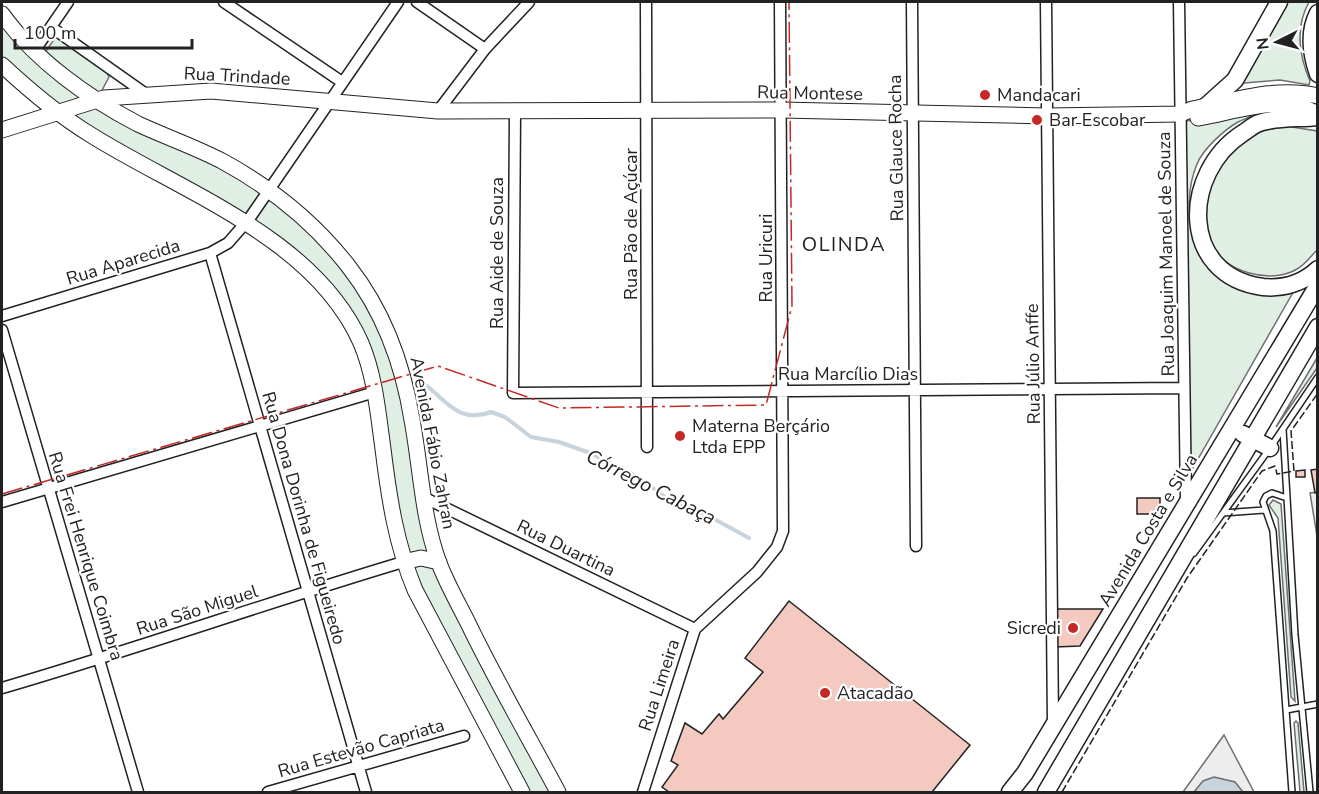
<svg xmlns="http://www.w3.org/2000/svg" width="1319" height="794" font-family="'Nunito Sans',sans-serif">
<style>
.green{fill:#e0efe3;stroke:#6f6f6f;stroke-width:1.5}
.parking{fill:#ededed;stroke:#6f6f6f;stroke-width:1.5}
.water{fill:#c7d3dd;stroke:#6f6f6f;stroke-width:1.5}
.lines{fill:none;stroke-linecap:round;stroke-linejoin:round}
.stream{stroke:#c7d3dd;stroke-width:4}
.building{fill:#f3c9c0;stroke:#222;stroke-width:1.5}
.lane-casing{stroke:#222;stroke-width:8}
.street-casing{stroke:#222;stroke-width:13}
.secondary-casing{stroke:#222;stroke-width:17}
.primary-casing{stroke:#222;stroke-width:19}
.lane{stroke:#fff;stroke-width:5}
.street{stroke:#fff;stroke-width:10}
.secondary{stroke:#fff;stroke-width:15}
.primary{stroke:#fff;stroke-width:16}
.fence{stroke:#222;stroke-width:1.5;stroke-dasharray:8 3;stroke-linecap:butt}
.power{stroke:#c62828;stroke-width:1.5;stroke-dasharray:21 4.5 3 4.5;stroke-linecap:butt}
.poi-dot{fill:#c62828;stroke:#fff;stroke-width:2}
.labels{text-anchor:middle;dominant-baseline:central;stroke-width:4.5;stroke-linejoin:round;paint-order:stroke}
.street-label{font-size:18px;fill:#222;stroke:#fff}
.poi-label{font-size:18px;fill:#222;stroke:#fff;text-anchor:start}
.neighbourhood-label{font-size:20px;letter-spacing:1.5px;fill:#222;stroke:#fff}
.water-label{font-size:20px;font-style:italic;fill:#222;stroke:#fff}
</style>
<rect width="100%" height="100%" fill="#fff"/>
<path class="green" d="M1286,2H1309C1295,27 1299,56 1310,81L1309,85L1280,80L1244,83L1243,80Z
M2,23L89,101L60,110L2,60Z
M57,35L104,67L109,77L100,94L94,95L44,54Z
M96,105L193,153L263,193L246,219L64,114Z
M1254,114C1249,118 1244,119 1238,122C1224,130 1203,149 1197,164C1178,209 1194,277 1245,291C1262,296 1279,293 1295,289L1190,473L1185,121Z
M1286,126L1317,131V250C1311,256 1305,265 1297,269C1272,285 1221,272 1210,242C1195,198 1216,151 1260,132C1268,129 1278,128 1286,126Z
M268,198L301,222L365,296L397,370L422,519L554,792H529L420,591L402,544L382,404L343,299L311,263L253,223Z
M1317,358V368L1276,427Z
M1273,500L1281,504L1295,701L1291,697L1278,518L1269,505Z
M1296,721L1298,723L1304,792H1300L1294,723Z"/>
<path class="parking" d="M1317,492V536L1310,493Z
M1224,735L1254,792H1183Z"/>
<path class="water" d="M1214,777L1235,782L1243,792H1194L1203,781Z"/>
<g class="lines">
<path class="stream" d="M426,385C449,404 459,423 491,412L505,417L531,437L559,442L590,453L638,477L673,503L705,514L749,538"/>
</g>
<path class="building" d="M1318,469V492L1315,493L1311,470Z
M1305,470V477H1296V471Z
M1137,498H1160V514H1137Z
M789,601L970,745L932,792H669L662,787L678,765L671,761L685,723L702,734L719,714L723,719L763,672L745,658Z
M1055,609H1103L1080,646L1055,647Z"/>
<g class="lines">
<g class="lane-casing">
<path id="lane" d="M1283,429L1295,635L1310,792
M1287,498L1272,493L1266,496L1263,502L1273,531L1292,792
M1223,513L1264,510
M1194,553L1270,448L1318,377
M1286,710L1318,704"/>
</g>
<g class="street-casing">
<path id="street" d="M224,2L342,82
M417,2L485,49
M646,2L647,447
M912,2L916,546
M1046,2L1053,724
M1179,2L1186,502
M51,27L146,94
M35,50L68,2
M438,111L485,49L529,2
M515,113L513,393L1184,388
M210,253L366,792
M2,316L210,253L228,243L249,219L398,2
M2,330L138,792
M423,497L695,629
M2,502L375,392
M2,688C136,649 269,602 403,562
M268,792L464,736
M643,792L695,629L757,572L777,547L783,531L780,2"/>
</g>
<g class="secondary-casing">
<path id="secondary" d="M2,14C35,60 88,98 138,124C166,137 195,147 222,161C270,187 315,223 349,267C384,312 403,364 412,420C421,468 422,517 439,563C447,584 458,603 468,623C496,681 528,736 558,792
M2,65C30,91 58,115 91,135C182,192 315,238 361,343C375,376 378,413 383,449C389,498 396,544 415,590L522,792
M1198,118C1236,112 1282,93 1318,114
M2,130L104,98L211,91L438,111L781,110L1047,116L1181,114L1192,109C1234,101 1275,86 1318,96
M403,562L421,558L439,562"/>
</g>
<g class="primary-casing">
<path id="primary" d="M1318,13C1308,32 1311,54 1318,74
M1205,107L1235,80L1279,2
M1318,117C1299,119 1276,117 1259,123C1253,125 1248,130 1243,133C1181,173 1179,276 1263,287C1283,289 1303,283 1318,269
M1243,434L1270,448
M1010,792L1025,773L1318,285
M1046,792L1318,327"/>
</g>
<use href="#lane" class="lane"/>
<use href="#street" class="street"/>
<use href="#secondary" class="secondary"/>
<use href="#primary" class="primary"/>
<path class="fence" d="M1062,792L1187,578L1262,471L1275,466L1277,474L1294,471L1291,431L1318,393"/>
<path class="power" d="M2,494L438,366L559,408L766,405L792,306L789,2"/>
</g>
<g class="poi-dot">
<circle cx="985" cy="95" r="6"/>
<circle cx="1037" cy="120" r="6"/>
<circle cx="680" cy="436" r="6"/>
<circle cx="1073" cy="628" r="6"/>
<circle cx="825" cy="693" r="6"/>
</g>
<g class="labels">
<g class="street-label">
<text transform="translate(237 76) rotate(3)">Rua Trindade</text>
<text transform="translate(810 93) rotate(1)">Rua Montese</text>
<text transform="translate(896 148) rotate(-91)">Rua Glauce Rocha</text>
<text transform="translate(631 224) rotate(-90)">Rua Pão de Açúcar</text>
<text transform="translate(497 253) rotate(-90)">Rua Aide de Souza</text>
<text transform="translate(1166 254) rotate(-91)">Rua Joaquim Manoel de Souza</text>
<text transform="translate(766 258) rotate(-90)">Rua Uricuri</text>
<text transform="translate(123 262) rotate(-17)">Rua Aparecida</text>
<text transform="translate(1033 364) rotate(-91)">Rua Júlio Anffe</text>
<text x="848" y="374">Rua Marcílio Dias</text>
<text transform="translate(433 443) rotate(79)">Avenida Fábio Zahran</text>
<text transform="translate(304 518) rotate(74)">Rua Dona Dorinha de Figueiredo</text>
<text transform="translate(1148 530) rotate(-59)">Avenida Costa e Silva</text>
<text transform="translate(566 548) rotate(26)">Rua Duartina</text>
<text transform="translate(86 556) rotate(73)">Rua Frei Henrique Coimbra</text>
<text transform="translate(197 610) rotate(-18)">Rua São Miguel</text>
<text transform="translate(659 685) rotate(-72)">Rua Limeira</text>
<text transform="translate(361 748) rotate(-16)">Rua Estevão Capriata</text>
</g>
<g class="poi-label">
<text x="997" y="95">Mandacari</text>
<text x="1049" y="120">Bar Escobar</text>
<text x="692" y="426">Materna Berçário<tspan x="692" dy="21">Ltda EPP</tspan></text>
<text x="1061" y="628" text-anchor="end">Sicredi</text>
<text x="837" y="693">Atacadão</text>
</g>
<g class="neighbourhood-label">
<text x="844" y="244">OLINDA</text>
</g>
<g class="water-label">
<text transform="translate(651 487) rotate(27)">Córrego Cabaça</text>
</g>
</g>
<rect width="1319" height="794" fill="none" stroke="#222222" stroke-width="6"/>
<g transform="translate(1277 42) rotate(264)" stroke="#ffffff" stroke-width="4.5" paint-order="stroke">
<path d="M0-4.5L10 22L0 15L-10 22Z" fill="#222222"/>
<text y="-9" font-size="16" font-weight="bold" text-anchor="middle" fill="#222222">N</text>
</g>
<path d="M15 39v9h177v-9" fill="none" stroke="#222222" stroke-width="3"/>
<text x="24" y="39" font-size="18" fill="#222222" stroke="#ffffff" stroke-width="4.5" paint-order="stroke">100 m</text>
</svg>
